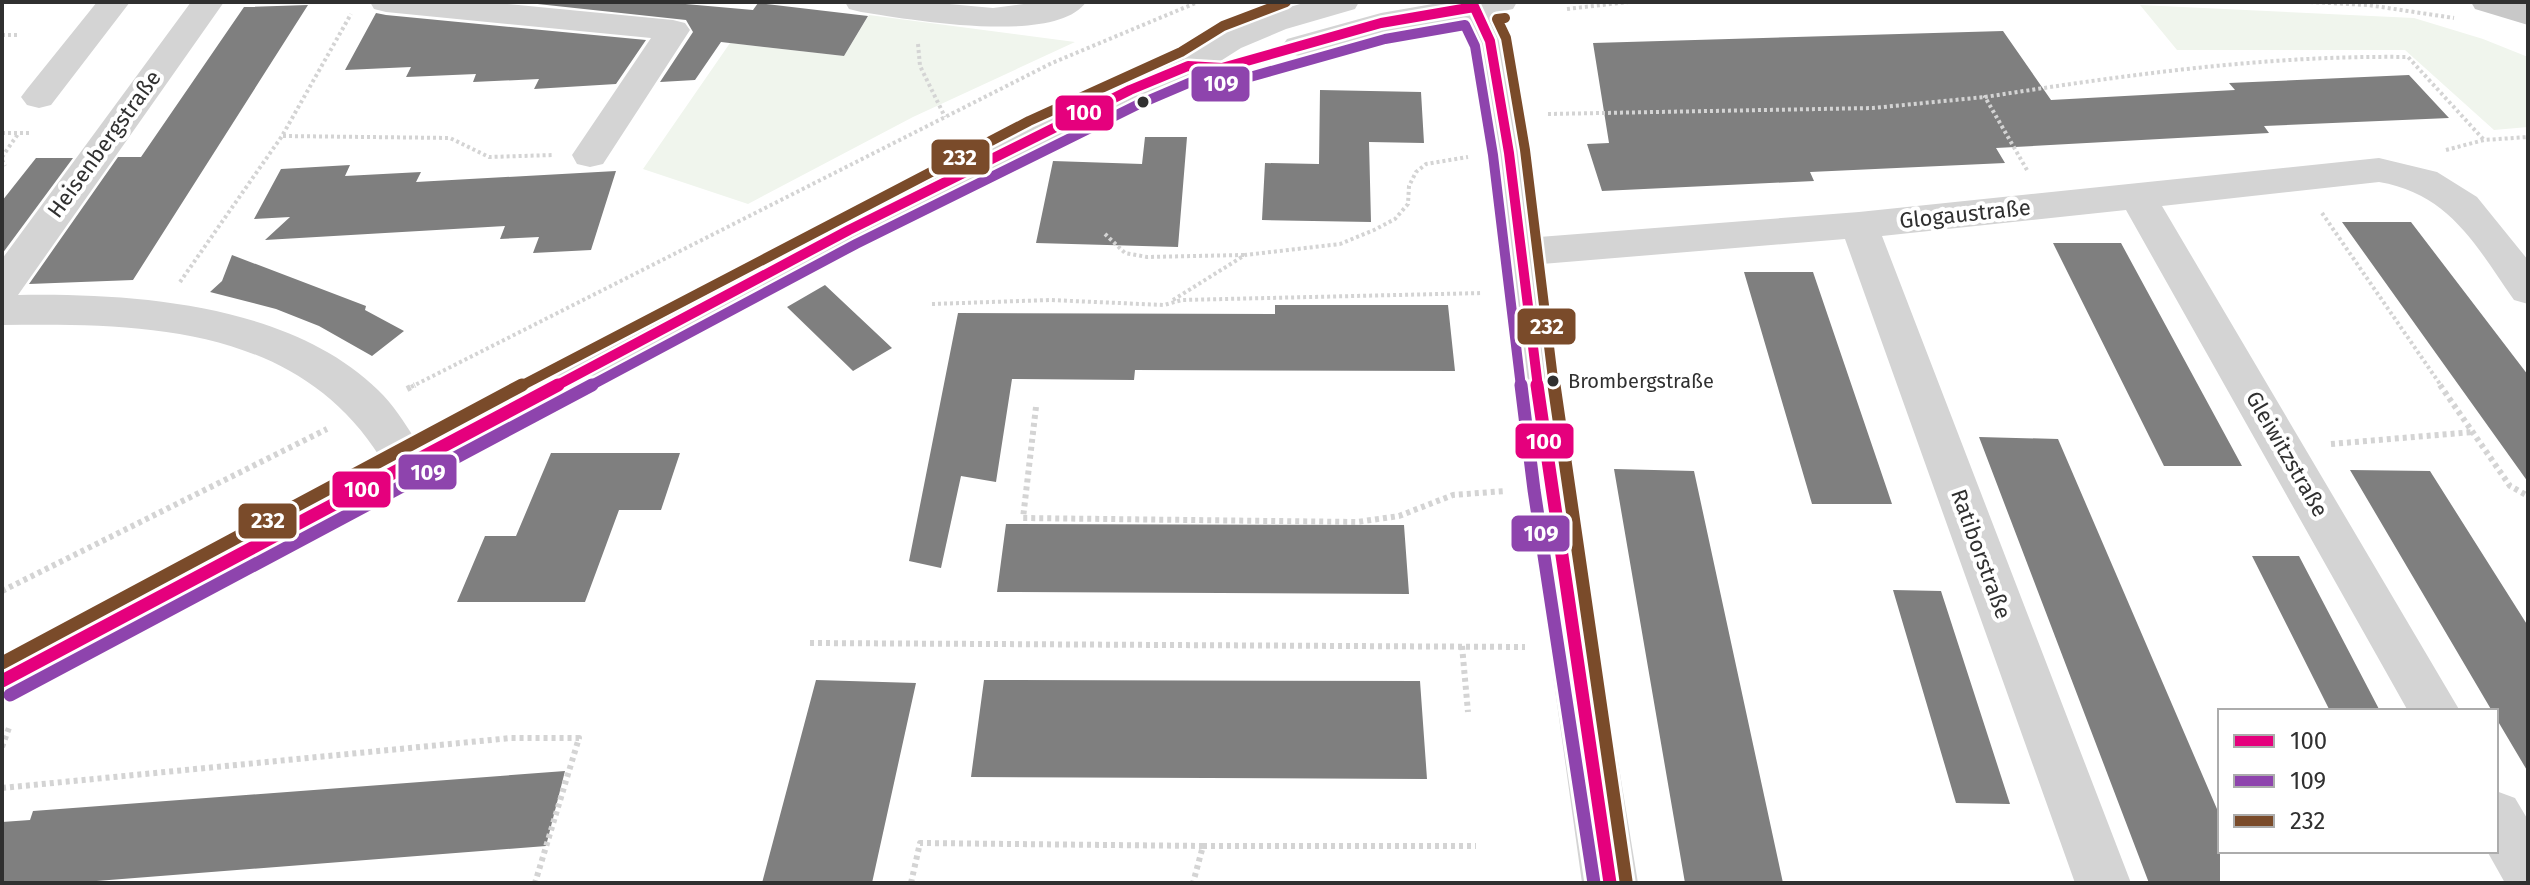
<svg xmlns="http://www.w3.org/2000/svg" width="2530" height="885" font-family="'Fira Sans',sans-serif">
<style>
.green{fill:#f0f5ed}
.building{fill:#7f7f7f}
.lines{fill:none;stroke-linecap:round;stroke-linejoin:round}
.path-far1{stroke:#d4d4d4;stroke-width:4;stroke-dasharray:3 3;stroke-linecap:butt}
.path{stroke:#d4d4d4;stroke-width:6;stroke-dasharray:4 4;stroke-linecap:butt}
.minor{fill:#d4d4d4;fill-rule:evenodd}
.major{fill:#c8c8c8;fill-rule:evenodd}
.bus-1-far1-casing{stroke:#fff;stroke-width:15}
.bus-1-casing{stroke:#fff;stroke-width:19}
.bus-2-far1-casing{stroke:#fff;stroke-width:15}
.bus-2-casing{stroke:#fff;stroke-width:19}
.bus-3-far1-casing{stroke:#fff;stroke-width:15}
.bus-3-casing{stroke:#fff;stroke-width:19}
.bus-1-far1{stroke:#e5007d;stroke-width:10}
.bus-1{stroke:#e5007d;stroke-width:13}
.bus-2-far1{stroke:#8e44ad;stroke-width:10}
.bus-2{stroke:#8e44ad;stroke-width:13}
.bus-3-far1{stroke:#7a4b2a;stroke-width:10}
.bus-3{stroke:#7a4b2a;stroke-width:13}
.bus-dot{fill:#303030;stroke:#fff;stroke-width:3}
.labels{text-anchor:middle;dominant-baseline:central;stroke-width:8;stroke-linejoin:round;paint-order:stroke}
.bus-label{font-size:20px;fill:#303030;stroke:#fff;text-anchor:start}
.street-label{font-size:22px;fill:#303030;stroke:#fff}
.line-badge{stroke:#fff;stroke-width:3}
.badge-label{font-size:22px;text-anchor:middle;font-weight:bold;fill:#fff}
</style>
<rect width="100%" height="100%" fill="#fff"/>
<path class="green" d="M2140,5L2414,18L2483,39L2528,57V127L2494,130L2405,50H2177Z
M869,15L1075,42L913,117L748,204L643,169L730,43L844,56Z"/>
<path class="building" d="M519,2H663L753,10L758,3L868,16L844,56L721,42L695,80L660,82L693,32L686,20Z
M308,5L133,280L29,284L118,157H141L244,7Z
M376,13L386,15L646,40L616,84L534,89L539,79L473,82L476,74L406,77L411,67L345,70Z
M2003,31L2051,100L2235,90L2229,83L2409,75L2449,118L2264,126L2269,133L1996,148L2005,163L1810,172L1814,181L1602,191L1587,144L1609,143L1593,43Z
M1320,90L1421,92L1424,143L1369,142L1371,222L1262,220L1265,163L1319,164Z
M1145,137H1187L1178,247L1036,243L1053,161L1142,164Z
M36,158H73L2,254V201Z
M350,165L345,176L421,172L416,182L616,171L591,250L533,253L539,237L500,239L505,226L265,240L290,217L254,219L281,169Z
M2342,222H2411L2528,375V482Z
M2053,243H2121L2242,466H2164Z
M232,255L366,306L365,310L404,331L372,356L319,326L276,309L210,292L222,281Z
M1744,272H1813L1892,504H1812Z
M825,285L892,348L853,371L787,307Z
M1275,305H1448L1455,371L1135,370L1134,380L1012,379L996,482L961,476L941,568L909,561L958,313L1275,314Z
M1979,437L2058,439L2220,816V883H2149Z
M551,453H680L661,510H619L585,602H457L485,536H516Z
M1614,469L1694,471L1783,883H1685Z
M2350,470L2430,471L2528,626V772L2496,718V711H2492Z
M1006,524L1404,525L1409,594L997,592Z
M2252,556H2299L2380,711H2330Z
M1893,590L1941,591L2010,804L1956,803Z
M816,680L916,683L872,883H762Z
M984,680L1420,681L1427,779L971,777Z
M565,771L546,846L71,883H2V822L30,820L33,811Z"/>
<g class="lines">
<path class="path-far1" d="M2310,2L2368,5L2454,18
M1567,9L1628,2
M2,35H18
M918,44L920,66L945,117
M1548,114L1873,108L1985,97
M2,133H29
M283,136L450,138L489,157L553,155
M2446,150L2484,140L2528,137
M2,157L18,134
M2,160L5,166
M2027,170L1985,97C2126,75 2265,55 2408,57L2484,140
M2322,213L2442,387
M1105,234L1125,253L1147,257L1244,255
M180,282L282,136L351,14
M1173,300L1245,255L1340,244L1374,230L1395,219L1408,204L1409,186L1416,172L1426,164L1468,157
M932,304L1050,300L1164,305L1182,300L1483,293
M411,387L1052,63L1198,2"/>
<path class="path" d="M2440,385L2510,486L2528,496
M407,389L415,385
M1036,407L1023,518L1357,522L1399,516L1453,495L1505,491
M2331,444L2473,432
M2,591L327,429
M810,643L1525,647
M1462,646L1468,712
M2,747L10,725
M2,788L511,738H579L535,883
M1203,846H1476
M911,883L920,843L1203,846L1193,883"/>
<path class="minor" d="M97,2H130L51,105L39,108L27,105L21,97L27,89Z
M191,2H224L18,295C134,293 290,304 378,390C393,404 404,422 415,439L1023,127L1176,58L1217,34L1262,15L1307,2H1359L1355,9L1286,29L1241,48L1200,74L1049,143L498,435L20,697L2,703V656L380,457C296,325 142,323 2,325V259Z
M370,2H488L673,20L685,23L690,30L603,164L590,167L577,164L572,155L651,38L386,12L374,9Z
M845,2H927L993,8L1039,2H1086C1056,46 907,19 861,12L849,9Z
M1444,2H1517L1513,9L1494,13L1507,41L1539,237L1859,212L2379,158L2437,172L2477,197L2528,260V304L2514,300C2476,246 2450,194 2379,182L2162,206L2460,711H2408L2126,210L1882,236L2131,883H2075L1845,239L1542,264L1573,488L1638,883H1582L1527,488L1491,153L1473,41L1463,19L1385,32L1299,56L1287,53L1282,46L1287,39L1381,13Z
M2496,791L2515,798L2528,820V883H2505L2487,851H2496Z"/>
<path class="major" d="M2471,2L2528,4V25L2475,9Z"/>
<g class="bus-1-far1-casing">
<path id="bus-1-far1" d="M1472,2L1490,41L1509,153L1538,387
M554,387L849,230L1130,90L1188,66L1222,68L1381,23L1474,7"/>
</g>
<g class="bus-1-casing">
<path id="bus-1" d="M1537,385L1610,883
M2,681L558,385"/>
</g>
<g class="bus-2-far1-casing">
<path id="bus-2-far1" d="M588,387L856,244L1137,105L1191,82L1225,84L1385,39L1465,25L1475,46L1493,155L1521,387"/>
</g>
<g class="bus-2-casing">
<path id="bus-2" d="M1521,385L1534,490L1594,883
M10,695L592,385"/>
</g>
<g class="bus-3-far1-casing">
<path id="bus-3-far1" d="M1505,18L1497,19L1506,38L1525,150L1554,387
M519,387L1029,121L1181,52L1223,26L1286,2"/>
</g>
<g class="bus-3-casing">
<path id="bus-3" d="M1554,385L1626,881
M2,663L522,385"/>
</g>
<use href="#bus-1-far1" class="bus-1-far1"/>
<use href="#bus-1" class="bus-1"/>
<use href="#bus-2-far1" class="bus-2-far1"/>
<use href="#bus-2" class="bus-2"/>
<use href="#bus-3-far1" class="bus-3-far1"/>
<use href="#bus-3" class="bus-3"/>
</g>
<g class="bus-dot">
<circle cx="1143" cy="102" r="7"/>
<circle cx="1553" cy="381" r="7"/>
</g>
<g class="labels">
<g class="bus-label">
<text x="1568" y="381">Brombergstraße</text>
</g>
<g class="street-label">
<text transform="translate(104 144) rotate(-54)">Heisenbergstraße</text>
<text transform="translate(1965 214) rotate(-6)">Glogaustraße</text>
<text transform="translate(2287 454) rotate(60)">Gleiwitzstraße</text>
<text transform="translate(1981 554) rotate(70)">Ratiborstraße</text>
</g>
</g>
<g class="line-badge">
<rect x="1190" y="65" width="61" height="38" rx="8" fill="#8e44ad"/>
<rect x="1054" y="94" width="61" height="38" rx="8" fill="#e5007d"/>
<rect x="930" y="138" width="61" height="38" rx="8" fill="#7a4b2a"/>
<rect x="1516" y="307" width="61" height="39" rx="8" fill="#7a4b2a"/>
<rect x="1514" y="422" width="61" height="38" rx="8" fill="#e5007d"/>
<rect x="397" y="453" width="61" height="38" rx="8" fill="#8e44ad"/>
<rect x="331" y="470" width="61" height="39" rx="8" fill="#e5007d"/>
<rect x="237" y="502" width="61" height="38" rx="8" fill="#7a4b2a"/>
<rect x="1510" y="514" width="61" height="39" rx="8" fill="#8e44ad"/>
</g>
<g class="badge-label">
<text x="1221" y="91">109</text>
<text x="1084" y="120">100</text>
<text x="960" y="165">232</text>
<text x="1547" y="334">232</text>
<text x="1544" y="449">100</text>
<text x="428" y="480">109</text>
<text x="362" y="497">100</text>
<text x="268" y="528">232</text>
<text x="1541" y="541">109</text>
</g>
<rect width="2530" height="885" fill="none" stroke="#303030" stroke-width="8"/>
<rect x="2218" y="709" width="280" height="144" fill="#ffffff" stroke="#acacac" stroke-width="2"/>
<rect x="2234" y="735" width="40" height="12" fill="#e5007d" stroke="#acacac" stroke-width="2"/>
<text x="2290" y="749" font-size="24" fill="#303030">100</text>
<rect x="2234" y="775" width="40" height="12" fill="#8e44ad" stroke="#acacac" stroke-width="2"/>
<text x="2290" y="789" font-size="24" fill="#303030">109</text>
<rect x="2234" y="815" width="40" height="12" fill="#7a4b2a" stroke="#acacac" stroke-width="2"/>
<text x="2290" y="829" font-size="24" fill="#303030">232</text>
</svg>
